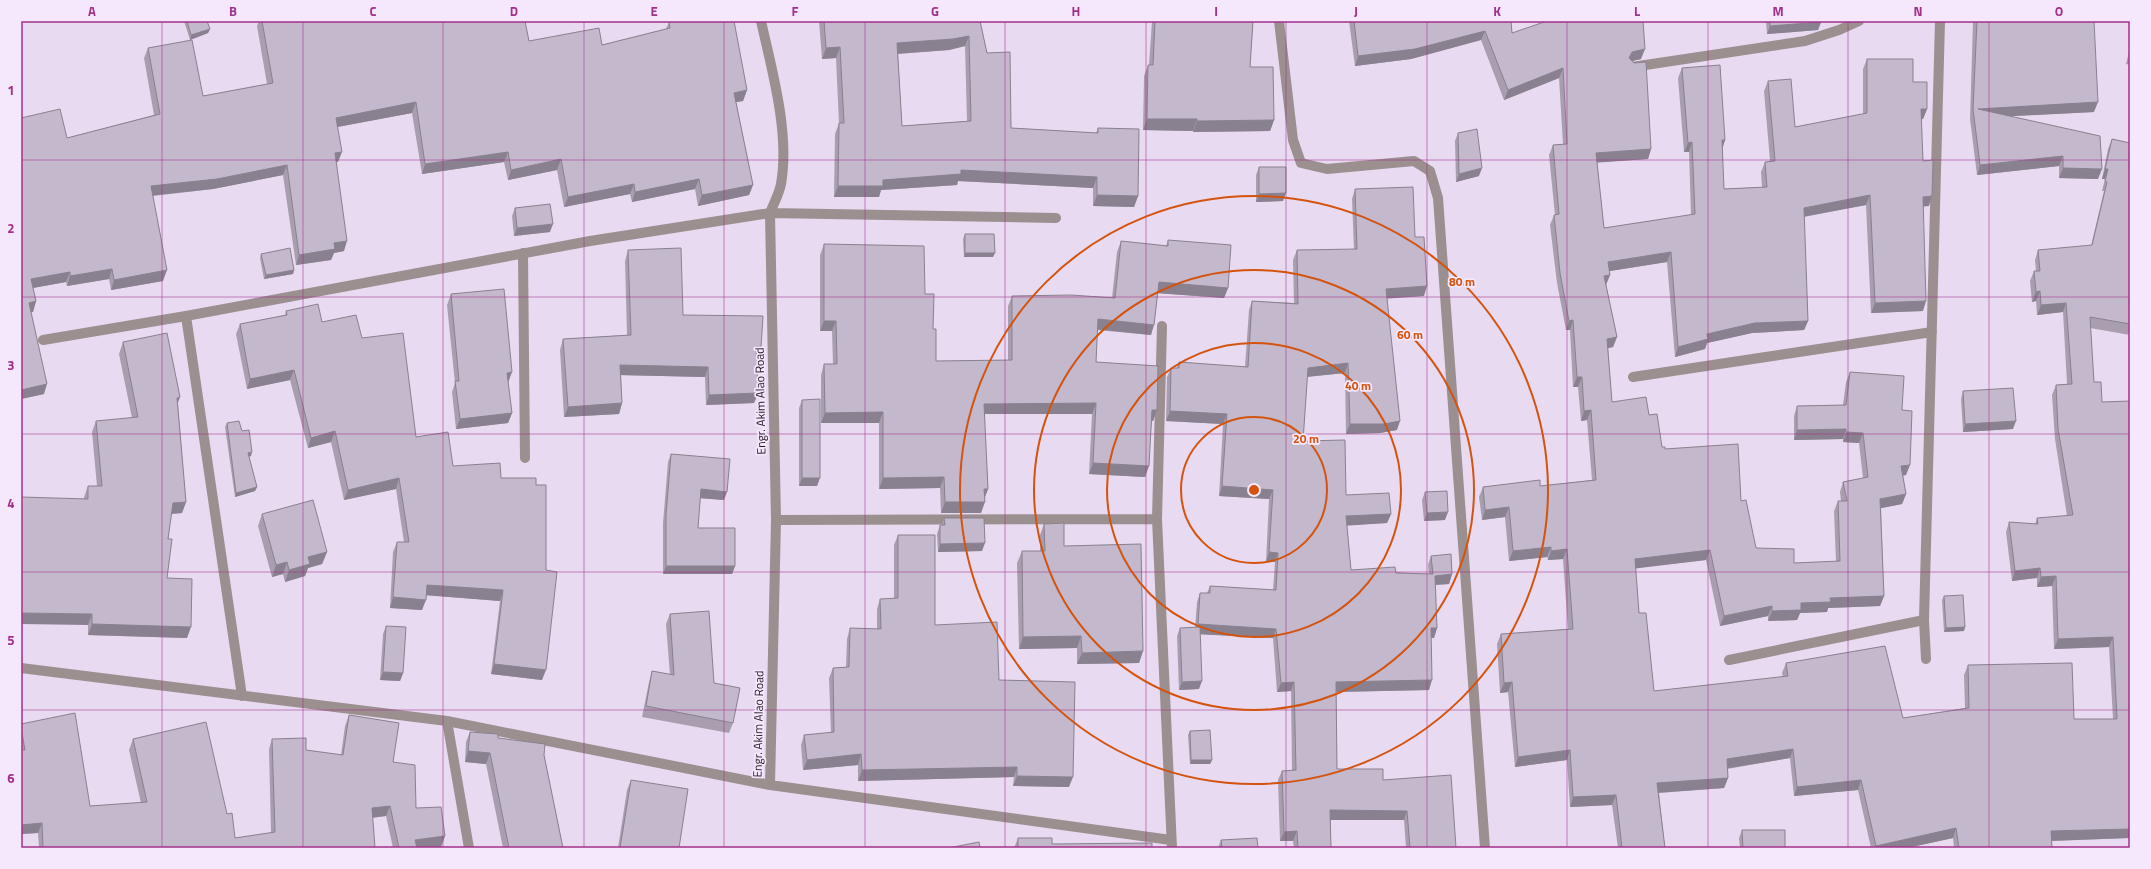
<svg xmlns="http://www.w3.org/2000/svg" width="2151" height="869" font-family="'Titillium Web',sans-serif">
<style>
.lines{fill:none;stroke-linecap:round;stroke-linejoin:round}
.lane{stroke:#9b8f90;stroke-width:10}
.street{stroke:#9b8f90;stroke-width:10}
.wall{fill:#a99eaf;fill-rule:evenodd}
.shaded-wall{fill:#89818f}
.building{fill:#c4b8cc;stroke:#89818f;fill-rule:evenodd}
.grid{fill:none;stroke:#a3308b;stroke-width:1;stroke-opacity:0.55}
.ring{fill:none;stroke:#d4530e;stroke-width:2}
.labels{text-anchor:middle;dominant-baseline:central;stroke-width:3.5;stroke-linejoin:round;paint-order:stroke}
.street-label{font-size:12px;fill:#1f1a21;stroke:#f5e8fd}
.centre{fill:#d4530e;stroke:#f5e8fd;stroke-width:2}
.ring-label{font-size:12px;text-anchor:middle;font-weight:bold;fill:#d4530e;stroke:#f5e8fd;stroke-width:3.5;stroke-linejoin:round;paint-order:stroke}
.neatline{fill:none;stroke:#a3308b;stroke-width:1.5}
.grid-label{font-size:13px;text-anchor:middle;font-weight:bold;fill:#a3308b}
</style>
<rect width="100%" height="100%" fill="#e8daf0"/>
<g class="lines">
<path class="lane" d="M523,253L525,458"/>
<path class="street" d="M761,21C772,70 790,134 781,184C779,194 774,203 770,213L776,520L770,785
M1279,21L1293,140L1301,163L1327,169L1414,161L1430,171L1438,198L1485,848
M1632,67L1805,41L1839,30L1859,21
M186,316L242,696
M1162,326L1157,519L1172,848
M43,340L186,316L590,241L770,213L1056,218
M1633,377L1932,332
M776,520L1157,519
M1926,659L1924,620L1940,21
M1729,660L1924,620
M21,668L447,721L770,785L1171,840
M447,721L469,848"/>
</g>
<path class="wall" d="M184,21H207L210,29L208,33L190,40Z
M259,21H525L529,41L602,45L666,29L669,22L747,90L743,101L736,102L753,185L749,195L698,206L695,189L632,202L630,194L564,207L557,170L508,180L504,162L422,174L412,113L337,127L338,162H336L344,251L334,253L331,260L296,265L283,175L213,189L153,196L163,281L111,290L109,279L67,286L66,282L33,288L36,301L33,312H31L44,394L21,399V118L67,138L154,115L144,58L148,48L203,96L267,84L257,26Z
M819,21H980L987,53L1011,128L1096,133L1098,128L1138,196L1134,207L1093,206V188L958,181L957,185L881,190L879,197H834L835,134L839,123L836,58L822,59ZM965,46L967,121L902,126L898,54L949,50Z
M1152,21H1253L1250,67L1274,120L1270,131L1193,132V131L1143,130L1144,76L1148,65H1149Z
M1349,21H1511L1512,33L1641,59L1632,61L1651,149L1648,159L1597,162L1604,228L1691,215L1689,152H1684L1678,78L1682,68L1725,140L1722,148L1724,189L1762,187L1761,172L1765,162L1770,161L1764,91L1768,81L1795,127L1863,114V69L1867,59L1913,82L1927,109L1923,119H1921L1923,161L1929,206H1923V311L1871,313L1866,205L1804,217L1808,321L1804,330L1752,333L1707,343L1705,349L1675,357L1667,262L1609,271L1610,275L1606,284L1617,337L1613,347L1608,348L1612,402L1649,415L1662,447L1741,501L1756,548L1794,563L1836,562L1834,511L1838,501H1841L1840,492L1843,482L1863,478L1859,443L1843,442V439L1794,440V416L1797,406L1843,405L1846,382L1850,372L1902,410L1906,475L1903,476L1906,494L1902,504L1881,508L1884,596L1880,606L1828,608L1827,612L1800,613L1797,620L1768,621V616L1720,626L1706,560L1635,568L1639,613L1654,691L1783,677L1782,673L1786,663L1903,718L1965,708L1964,675L1968,665L2074,719H2113L2109,647L2054,649L2052,586L2037,587V578L2012,581L2006,532L2009,522L2035,524L2037,518L2067,516L2055,439L2052,395L2056,385L2067,384L2063,312L2037,315L2036,301L2032,302L2030,281L2034,271H2036L2035,260L2038,250L2091,246L2104,191H2102L2105,179H2102L2108,149L2112,139L2130,143V335L2090,328L2094,382L2102,402L2130,401V848H2129V838L2052,841V848H1954L1953,838L1907,848H1871L1858,790L1794,796L1790,758L1727,769L1728,778L1724,788L1659,793L1665,848H1618L1612,805L1570,807L1567,760L1515,767L1508,692L1500,693L1497,644L1501,634L1568,629L1563,559L1548,560L1547,557L1509,561L1505,517L1482,520L1479,497L1483,487L1540,486L1592,480L1587,420L1581,421L1578,387H1573L1570,330H1566L1557,283L1550,225L1554,215H1555L1549,155L1553,145L1563,144L1559,78L1504,100L1481,40L1411,59L1355,66Z
M1766,21H1821V22L1818,30L1767,34Z
M1973,21H2094V112L2012,116L2098,179L2059,178V166L1977,175L1970,119Z
M2130,48V65L2126,64Z
M1458,133L1479,176L1456,182L1455,141Z
M1259,167L1283,201L1256,202V175Z
M1355,189L1415,237L1424,296L1387,298L1397,430L1380,433L1346,434L1345,373L1307,377L1303,441L1346,495L1391,514L1387,523L1347,525L1351,570L1429,574L1428,565L1431,556L1452,574L1449,584L1435,585L1437,628L1434,638H1431L1429,690L1336,692L1337,769L1383,780L1456,848H1406L1404,820H1331V848H1294L1293,841H1280L1278,780L1282,771H1292L1291,691L1277,692L1273,638L1200,634L1199,689L1179,690L1177,636L1180,628H1195L1197,602L1200,593H1207L1210,586L1273,590L1275,562H1266L1269,499L1219,496L1223,424L1166,421L1167,377L1171,368H1177L1179,362L1245,367L1249,310L1252,301L1294,303L1293,260L1297,250H1354L1352,199Z
M515,208L550,232L514,236L512,216Z
M965,234L993,257H964L963,239Z
M1168,240L1228,288L1224,298L1158,293L1151,335L1097,330L1096,362L1157,410L1153,421H1152L1145,477L1089,474L1092,414H984L988,489L985,497L981,513H941L940,488L879,489V423H821V375L824,364H833L832,331H820V255L824,244L925,294L933,329L936,361L1008,360V306L1012,296L1112,298L1117,252L1121,241L1166,246Z
M628,250L683,315L761,347L758,357H757L758,393L754,403L706,405L705,377L621,375L622,403L619,414L564,417L560,350L563,339L627,335L625,261Z
M261,254L294,270L293,274L264,279L260,258Z
M451,294L508,383L512,413L508,423L456,429L452,392L455,383L447,305Z
M286,311L322,322L362,338L416,437L453,466L501,478L542,680L491,674L500,601L426,595L422,610L390,608L393,552L397,542H404L396,489L344,500L331,442L308,448L290,380L247,389L236,334L240,324L285,315Z
M123,342L178,405L186,502L182,513L171,514L168,539L167,578L187,638L88,635V625L84,497L88,486H97L92,432L96,421L132,418L119,354Z
M1963,391L2013,429L1963,432L1961,399Z
M802,400L817,486H799V408Z
M227,423L242,431L251,456L249,457L257,487L255,491L235,497L225,427Z
M671,454L724,500L700,498L698,528L735,566L732,574H663V523L668,462Z
M1425,492L1445,520L1424,521L1422,500Z
M262,514L327,552L322,564L308,568L305,576L285,582L283,574L272,577L258,526Z
M944,518L982,551L938,552L937,534L940,525H942Z
M1044,524L1064,546L1143,651L1139,663L1077,664V648L1019,649L1017,563L1022,551H1040V535Z
M898,535L935,625L999,680L1069,787L1013,786L1014,777L858,781V765L803,770L801,745L804,735L831,733L829,678L833,668L846,667L847,639L850,628L877,629V609L880,599H894V545Z
M1944,596L1965,627L1964,631L1944,632L1942,600Z
M670,614L733,723L729,733L642,717L649,682L652,671L670,675L666,624Z
M386,626L403,673L400,681L380,680L383,634Z
M349,715L393,762L416,808L445,836L441,847L428,848H393L386,816L372,818L375,848H39L38,833L21,834V724L90,806L141,803L129,750L133,739L227,814L235,838L271,833L269,749L272,739L306,750L341,755L345,726Z
M1190,731L1212,760L1210,764H1190L1188,735Z
M470,732L498,738L544,755L563,848H503L486,764L465,762L466,742Z
M631,780L679,848H618L627,790Z
M1742,830L1785,848H1740L1739,838Z
M1018,838L1052,844L1152,848H1014Z
M1221,840L1258,848H1218Z"/>
<path class="shaded-wall" d="M1821,22L1818,30L1767,34L1770,26Z
M210,29L208,33L190,40L191,35Z
M1485,31L1481,40L1411,59L1355,66L1358,56Z
M969,36L965,46L949,50L893,54L897,43Z
M840,47L836,58L822,59L826,48Z
M1645,49L1641,59L1628,62L1629,58L1632,52Z
M1563,68L1559,78L1504,100L1508,90Z
M747,90L743,101L731,103L734,93Z
M416,102L412,113L332,128L336,118Z
M2098,102L2094,112L1975,118L1978,109Z
M1921,109H1927L1923,119H1917Z
M1147,119H1197L1193,131L1143,130Z
M1274,120L1270,131L1193,132L1197,121Z
M1722,140H1725L1722,150Z
M1692,142L1689,152H1684L1688,143Z
M1651,149L1648,159L1592,163L1596,153Z
M342,152L338,162L331,163L335,153Z
M508,152L504,162L422,174L425,164Z
M2063,156L2059,166L1977,175L1980,165Z
M561,159L557,170L508,180L511,170Z
M287,165L283,175L213,189L147,196L151,186Z
M1482,168L1479,176L1456,182L1459,174Z
M2063,168L2102,169L2098,179L2059,178Z
M2105,169H2108L2105,179H2102Z
M961,170L1097,177L1093,188L958,181L957,185L881,190L879,197H834L838,186L883,180Z
M699,179L695,189L632,202L635,192Z
M634,184L630,194L564,207L568,197Z
M753,185L749,195L698,206L702,195Z
M1286,193L1283,201L1256,202L1259,194Z
M1097,195L1138,196L1134,207L1093,206Z
M1870,195L1866,205L1801,217L1804,208Z
M1932,196L1929,206L1919,207L1923,197Z
M553,224L550,232L514,236L517,228Z
M347,241L344,251L334,253L331,260L296,265L299,255L334,243Z
M1671,252L1667,262L1604,272L1608,262Z
M965,253H995L993,257H964Z
M112,269L109,279L67,286L70,276Z
M167,270L163,281L111,290L114,280Z
M294,270L293,274L264,279L266,275Z
M70,272L66,282L27,289L31,279Z
M1610,275L1606,285L1604,276Z
M1159,282L1228,288L1224,298L1155,293Z
M1427,286L1424,296L1382,299L1386,289Z
M2040,291L2036,301L2032,302L2036,292Z
M36,301L33,312L25,313L29,303Z
M1926,301L1923,311L1871,313L1875,303Z
M2066,303L2063,312L2037,315L2041,305Z
M1098,319L1154,325L1151,335L1094,329Z
M1573,320L1570,330H1566L1569,321Z
M824,321H836L832,331H820Z
M1808,321L1804,330L1752,333L1707,343L1705,349L1675,357L1678,347L1707,334L1755,323Z
M1617,337L1613,347L1604,349L1607,339Z
M756,347H761L758,357H752Z
M1348,363L1345,373L1304,377L1308,368Z
M620,365L708,367L705,377L616,375Z
M294,370L290,380L247,389L250,379Z
M512,372L508,383L507,373Z
M1577,377H1582L1578,387H1573Z
M47,384L44,394L21,399V390Z
M758,393L754,403L706,405L709,395Z
M180,397L176,408L177,398Z
M622,403L619,414L564,417L568,407Z
M1096,403L1092,414H980L984,404Z
M1152,410H1157L1153,421H1148Z
M1591,410L1587,420L1581,421L1584,411Z
M1170,411L1227,414L1223,424L1166,421Z
M883,412L879,423H821L825,413Z
M512,413L508,423L456,429L460,419Z
M1400,421L1397,430L1380,433L1346,434L1350,424Z
M2016,421L2013,429L1963,432L1965,424Z
M1846,429L1843,439L1794,440L1797,430Z
M335,431L331,442L308,448L311,438Z
M1846,432L1863,433L1859,443L1843,442Z
M252,452L251,456L246,457L248,453Z
M1093,463L1149,466L1145,477L1089,474Z
M1910,465L1906,475L1897,476L1901,466Z
M944,477L940,488L879,489L883,478Z
M399,478L396,489L344,500L348,490Z
M802,478H820L817,486H799Z
M1222,486L1273,490L1269,499L1219,496Z
M257,487L255,491L235,497L236,493Z
M701,489L727,492L724,500L698,498Z
M984,489H988L984,499Z
M1906,494L1902,504L1877,509L1880,499Z
M186,502L182,513L169,514L173,503Z
M945,502H985L981,513H941Z
M1509,507L1505,517L1482,520L1485,510Z
M1448,512L1445,520L1424,521L1427,513Z
M1391,514L1387,523L1342,526L1346,516Z
M985,543L982,551L938,552L940,544Z
M1551,547L1547,557L1509,561L1513,551Z
M1567,549L1563,559L1548,560L1551,551Z
M1710,550L1706,560L1631,569L1635,559Z
M327,552L322,564L308,568L305,576L285,582L289,570L308,557Z
M1269,552L1278,553L1275,562H1266Z
M287,562L283,574L272,577L276,565Z
M666,566H735L732,574H663Z
M2040,568L2037,578L2012,581L2015,571Z
M1452,574L1449,584L1432,585L1435,576Z
M2056,576L2052,586L2037,587L2041,577Z
M427,585L503,590L500,601L423,595Z
M1884,596L1880,606L1828,608L1827,612L1800,613L1797,620L1768,621L1772,611L1801,603L1830,598Z
M393,597L426,600L422,610L390,608Z
M1772,606L1768,616L1720,626L1724,616Z
M21,613L92,614L88,625L21,624Z
M92,624L191,627L187,638L88,635Z
M1198,624L1276,629L1273,638L1195,634Z
M1965,627L1964,631L1944,632L1946,628Z
M1431,628H1437L1434,638H1428Z
M1081,636L1077,648L1019,649L1023,637Z
M2113,637L2109,647L2054,649L2058,639Z
M1143,651L1139,663L1077,664L1082,653Z
M494,664L546,670L542,680L491,674Z
M383,672L403,673L400,681L380,680Z
M1432,680L1429,690L1333,692L1336,682Z
M1202,681L1199,689L1179,690L1182,682Z
M1294,682L1291,691L1277,692L1281,683Z
M1512,682L1508,692L1500,693L1504,683Z
M1793,749L1790,758L1723,769L1727,759Z
M1570,750L1567,760L1515,767L1518,757Z
M468,751L490,753L486,764L465,762Z
M861,754L858,765L803,770L807,760Z
M1191,760H1212L1210,764H1190Z
M1017,767L1014,777L858,781L862,770Z
M1017,776L1073,777L1069,787L1013,786Z
M1728,778L1724,788L1654,793L1657,783Z
M1861,780L1858,790L1794,796L1797,787Z
M1616,795L1612,805L1570,807L1573,797Z
M390,806L386,816L368,818L372,808Z
M1330,810L1407,811L1404,820H1327Z
M42,823L38,833L21,834V825Z
M1956,828L1953,838L1907,848H1875L1876,846Z
M2130,829V835L2129,838L2047,841L2051,831Z
M1297,831L1293,841H1280L1284,832Z
M445,836L441,847L428,848H412L415,840Z"/>
<path class="building" d="M187,21H207L210,29L191,35Z
M262,21H525L529,41L599,28L602,45L670,28L669,22L673,21H734L747,90L734,93L753,185L702,195L699,179L635,192L634,184L568,197L561,159L511,170L508,152L425,164L416,102L336,118L342,152L335,153L347,241L334,243L335,249L299,255L287,165L217,179L151,186L167,270L114,280L112,269L70,276V272L31,279L36,301L29,303L47,384L21,390V118L60,109L67,138L160,114L148,48L192,40L203,96L273,83Z
M824,21H980L987,53L1010,52L1011,128L1098,133V128L1139,129L1138,196L1097,195V177L961,170V174L883,180V186H838L839,123H844L840,47L826,48ZM969,36L971,121L902,126L897,43L953,39Z
M1155,21H1253L1250,67H1273L1274,120L1197,121V119H1147L1148,65H1153Z
M1354,21H1511L1512,33L1547,21H1643L1645,49L1632,52L1629,58L1634,63L1646,62L1651,149L1596,153L1604,228L1695,214L1692,142L1688,143L1682,68L1720,65L1725,140H1722L1724,189L1767,187L1765,162L1775,161L1768,81L1791,79L1795,127L1867,113V59H1913V82H1927V109H1921L1923,161L1933,160L1932,196L1923,197L1926,301L1875,303L1870,195L1804,208L1808,321L1755,323L1707,334L1708,339L1678,347L1671,252L1608,262L1610,275L1604,276L1617,337L1607,339L1612,402L1646,397L1649,415L1657,414L1662,447H1665V449L1738,444L1741,501L1746,500L1756,548L1794,549V563L1840,561L1838,501H1847L1843,482L1868,477L1863,433L1846,432V429L1797,430V406L1846,405L1850,372L1904,376L1902,410L1912,411L1910,465L1901,466L1906,494L1880,499L1884,596L1830,598L1831,602L1801,603V610L1772,611V606L1724,616L1710,550L1635,559L1639,613H1646L1654,691L1788,676L1786,663L1885,646L1903,718L1969,708L1968,665L2072,663L2074,719H2117L2113,637L2058,639L2056,576L2041,577L2040,568L2015,571L2009,522L2038,524L2037,518L2073,515L2058,429L2056,385L2072,384L2066,303L2041,305L2040,291L2036,292L2034,271H2040L2038,250L2092,245L2107,182L2105,181L2108,169H2105L2112,139L2130,143V324L2090,317L2094,382H2101L2102,402L2130,401V829L2051,831L2052,848H1959L1956,828L1876,846L1861,780L1797,787L1793,749L1727,759L1728,778L1657,783L1665,848H1622L1616,795L1573,797L1570,750L1518,757L1512,682L1504,683L1501,634L1573,629L1567,549L1551,551V547L1513,551L1509,507L1485,510L1483,487L1540,480V486L1596,480L1591,410L1584,411L1582,377H1577L1573,320L1569,321L1560,273L1554,215L1559,214L1553,145L1567,144L1563,68L1508,90L1485,31L1415,49L1358,56Z
M1770,21H1821V22L1770,26Z
M1977,21H2094L2098,102L1978,109L2100,136L2102,169L2063,168V156L1980,165L1973,109Z
M1477,129L1482,168L1459,174L1458,133Z
M1259,167H1286V193L1259,194Z
M1413,187L1415,237H1424L1427,286L1386,289L1400,421L1384,424H1350L1348,363L1308,368L1303,441L1345,440L1346,495L1389,493L1391,514L1346,516L1351,570L1395,567L1396,573L1433,574L1431,556L1451,554L1452,574L1435,576L1437,628H1431L1432,680L1336,682L1337,769H1383V780L1451,775L1456,848H1410L1407,811L1330,810L1331,848H1298L1297,831L1284,832L1282,771L1296,770L1294,682L1281,683L1276,629L1198,624L1200,593H1210V586L1276,590L1278,553L1269,552L1273,490L1222,486L1227,414L1170,411L1171,368H1179V362L1248,367L1252,301L1298,304L1297,250L1357,249L1355,189Z
M550,204L553,224L517,228L515,208Z
M965,234H994L995,253H965Z
M1168,240L1231,245L1228,288L1159,282L1154,325L1098,319L1096,362L1158,366L1157,410H1152L1149,466L1093,463L1096,403L984,404L988,489H984L985,502H945L944,477L883,478V412L825,413L824,364H837L836,321H824V244L924,246L925,294H934L933,329H936V361L1012,360V296L1071,295L1115,298L1121,241L1168,246Z
M290,248L294,270L266,275L261,254Z
M681,248L683,315L763,316L761,347H756L758,393L709,395L708,367L620,365L622,403L568,407L563,339L631,335L628,250Z
M504,289L512,372L507,373L512,413L460,419L455,381H459L451,294Z
M318,304L322,322L356,315L362,338L403,333L416,437L448,432L453,466L500,463L501,478H536V485H546V570L557,572L546,670L494,664L503,590L427,585L426,600L393,597L397,542H409L399,478L348,490L335,431L311,438L294,370L250,379L240,324L287,315L286,311Z
M167,333L180,397L177,398L186,502L173,503L168,539H172L167,578L192,579L191,627L92,624V614L21,613V497L88,499V486H102L96,421L138,417L123,342Z
M2013,388L2016,421L1965,424L1963,391Z
M820,399V478H802V400Z
M239,421L242,431L249,430L252,452L248,453L257,487L236,493L227,423Z
M671,454L730,459L727,492L701,489L698,528H735V566H666V515Z
M1447,491L1448,512L1427,513L1425,492Z
M313,500L327,552L308,557L310,564L289,570L287,562L276,565L262,514Z
M944,518H984L985,543L940,544V525H945Z
M1064,523V546L1141,544L1143,651L1082,653L1081,636L1023,637L1022,551H1045L1044,524Z
M898,535H935V625L997,622L999,680L1075,682L1073,777L1017,776V767L862,770L861,754L807,760L804,735L834,732L833,668L849,667L850,628L881,629L880,599L898,598Z
M1963,595L1965,627L1946,628L1944,596Z
M709,611L714,683L740,688L733,723L646,706L652,671L674,675L670,614Z
M386,626L406,627L403,673L383,672Z
M1200,627L1202,681L1182,682L1180,628Z
M75,713L90,806L147,802L133,739L206,722L227,814L232,813L235,838L275,832L272,739L306,738V750L343,755L349,715L399,723L393,762L415,765L416,808L441,807L445,836L415,840L417,848H399L390,806L372,808L375,848H43L42,823L21,825V750H25L21,728V724Z
M1210,730L1212,760H1191L1190,731Z
M470,732L498,734V738L545,744L544,755L563,848H509L490,753L468,751Z
M631,780L688,789L679,848H620Z
M1742,830H1785V848H1743Z
M1018,838H1052V844L1152,843V848H1018Z
M1257,838L1258,848H1222L1221,840Z
M979,842L980,848H948Z"/>
<path class="grid" d="M162,21V848M303,21V848M443,21V848M584,21V848M724,21V848M865,21V848M1005,21V848M1146,21V848M1286,21V848M1427,21V848M1567,21V848M1708,21V848M1848,21V848M1989,21V848M21,160H2130M21,297H2130M21,434H2130M21,572H2130M21,710H2130"/>
<g class="ring">
<circle cx="1254" cy="490" r="73"/>
<circle cx="1254" cy="490" r="147"/>
<circle cx="1254" cy="490" r="220"/>
<circle cx="1254" cy="490" r="294"/>
</g>
<g class="labels">
<g class="street-label">
<text transform="translate(760 401) rotate(-91)">Engr. Akim Alao Road</text>
<text transform="translate(758 724) rotate(-89)">Engr. Akim Alao Road</text>
</g>
</g>
<circle cx="1254" cy="490" r="6" class="centre"/>
<g class="ring-label">
<text x="1462" y="286">80 m</text>
<text x="1410" y="339">60 m</text>
<text x="1358" y="390">40 m</text>
<text x="1306" y="443">20 m</text>
</g>
<rect width="2151" height="869" fill="none" stroke="#f5e8fd" stroke-width="44"/>
<rect x="22" y="22" width="2107" height="825" class="neatline"/>
<g class="grid-label">
<text x="92" y="16">A</text>
<text x="233" y="16">B</text>
<text x="373" y="16">C</text>
<text x="514" y="16">D</text>
<text x="654" y="16">E</text>
<text x="795" y="16">F</text>
<text x="935" y="16">G</text>
<text x="1076" y="16">H</text>
<text x="1216" y="16">I</text>
<text x="1356" y="16">J</text>
<text x="1497" y="16">K</text>
<text x="1637" y="16">L</text>
<text x="1778" y="16">M</text>
<text x="1918" y="16">N</text>
<text x="2059" y="16">O</text>
<text x="11" y="95">1</text>
<text x="11" y="233">2</text>
<text x="11" y="370">3</text>
<text x="11" y="508">4</text>
<text x="11" y="645">5</text>
<text x="11" y="783">6</text>
</g>
</svg>
